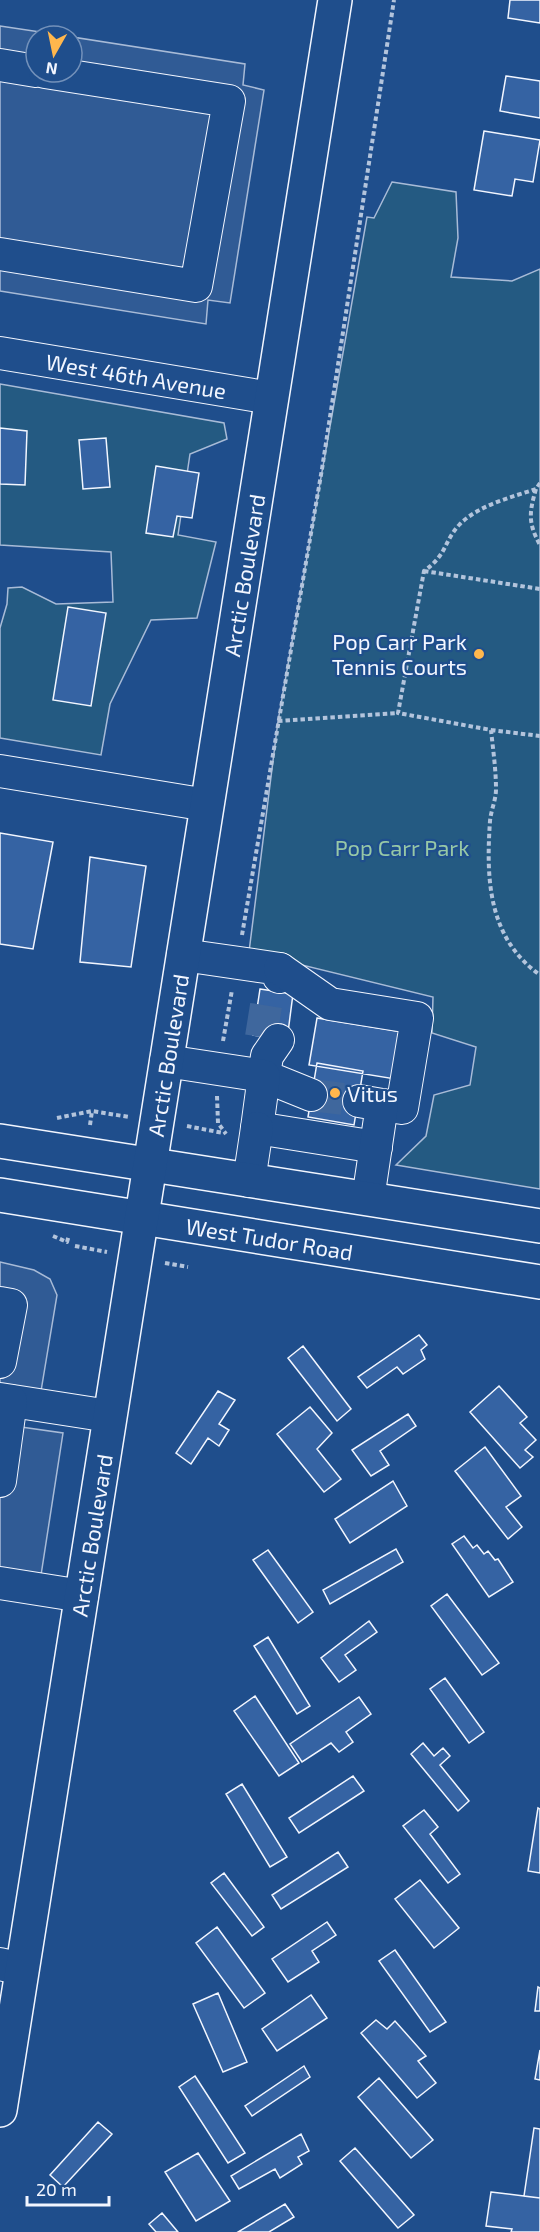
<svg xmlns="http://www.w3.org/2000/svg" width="540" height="2232" font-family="'Exo 2',sans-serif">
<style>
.green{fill:#245a82;stroke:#a8bbd7;stroke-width:1.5}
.parking{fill:#305b95;stroke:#a8bbd7;stroke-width:1.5}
.building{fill:#3563a3;stroke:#f2f6ff;stroke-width:1.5}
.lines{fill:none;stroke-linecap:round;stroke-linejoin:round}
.minor-tunnel{stroke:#3f679d;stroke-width:32;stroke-dasharray:32 16;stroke-linecap:butt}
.minor-casing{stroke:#f2f6ff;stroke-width:34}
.major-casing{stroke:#f2f6ff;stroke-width:36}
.path{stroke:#b3c4dc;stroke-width:4;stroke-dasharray:4.5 3;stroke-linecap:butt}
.minor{stroke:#1f4e8c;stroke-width:32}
.major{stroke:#1f4e8c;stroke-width:33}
.poi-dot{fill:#ffb74d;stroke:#1f4e8c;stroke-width:2}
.labels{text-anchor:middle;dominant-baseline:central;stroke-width:4.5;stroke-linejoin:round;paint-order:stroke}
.street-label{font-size:22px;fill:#f2f6ff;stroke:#1f4e8c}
.poi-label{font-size:22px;fill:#f2f6ff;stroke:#1f4e8c;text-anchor:end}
.park-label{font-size:22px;fill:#97c8a6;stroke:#1f4e8c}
</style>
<rect width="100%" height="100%" fill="#1f4e8c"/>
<path class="green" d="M392,182L456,192L458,238L451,277L512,281L540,269V1189L396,1165L426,1136L434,1095L470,1085L476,1047L432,1033L433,997L249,952L278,721L367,217L374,218Z
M0,384L224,423L227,439L190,454L178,535L216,542L197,618L151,620L110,704L101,755L0,738V628L7,604L8,588L22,587L56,604L113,602L111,552L0,545Z"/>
<path class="parking" d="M0,26L67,36H36V72H72V37L245,64L243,85L264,90L230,303L208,300L206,324L0,291Z
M0,1262L34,1270L50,1279L57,1295L40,1397L0,1391Z
M0,1424L63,1433L37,1601L0,1595Z"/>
<path class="building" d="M510,0H540V23L508,18Z
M506,76L540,81V118L500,111Z
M484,131L540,140L533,182L515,179L512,196L474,190Z
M0,428L27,431L25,485L0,484Z
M106,438L110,487L83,489L79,440Z
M156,466L199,473L192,518L177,516L173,537L146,533Z
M68,607L106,613L91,706L53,700Z
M0,833L53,842L33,949L0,944Z
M90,857L146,866L131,967L80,962Z
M260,989L293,994L287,1040L253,1035Z
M317,1018L403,1032L395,1079L309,1065Z
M317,1063L363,1071L354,1125L308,1117Z
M419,1335L427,1345L421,1350L425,1359L403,1374L397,1367L367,1388L358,1377Z
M303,1346L351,1409L337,1421L288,1358Z
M499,1386L527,1417L520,1423L536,1440L525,1450L533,1457L520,1468L470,1412Z
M218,1391L235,1400L219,1424L229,1430L219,1446L208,1438L191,1464L176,1453Z
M310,1407L332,1433L317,1449L341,1479L324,1492L277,1434Z
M408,1414L416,1426L380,1451L389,1465L371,1476L352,1450Z
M485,1447L521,1496L506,1507L522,1527L508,1539L455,1471Z
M393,1481L407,1506L350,1543L335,1519Z
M464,1536L473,1548L477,1545L484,1554L488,1551L495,1560L498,1559L513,1582L489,1597L452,1544Z
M396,1549L403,1562L330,1604L323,1590Z
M268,1550L313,1612L298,1623L253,1560Z
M447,1594L499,1663L482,1675L431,1606Z
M369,1621L377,1632L345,1655L356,1670L339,1682L321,1658Z
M268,1637L310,1706L297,1714L254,1646Z
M445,1678L484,1732L469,1743L430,1689Z
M255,1696L299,1763L279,1776L234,1711Z
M359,1697L371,1714L346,1732L353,1742L339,1752L331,1743L302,1762L290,1744Z
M423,1743L434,1756L443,1748L450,1756L440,1765L469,1801L458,1811L411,1754Z
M353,1776L364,1791L299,1833L289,1818Z
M242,1784L287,1857L270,1867L226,1794Z
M538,1808L540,1809V1873L528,1871Z
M424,1810L438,1827L430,1834L460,1874L448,1883L403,1826Z
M338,1852L348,1867L281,1909L272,1895Z
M224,1873L264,1927L252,1936L211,1883Z
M420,1880L459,1928L434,1948L395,1899Z
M327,1922L336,1935L312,1951L319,1962L288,1982L272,1959Z
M217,1927L265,1993L244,2008L196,1943Z
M395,1950L446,2022L430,2032L379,1961Z
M538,1987L540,1988V2011H535Z
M218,1993L247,2062L223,2072L193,2004Z
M311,1995L327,2018L277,2051L262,2029Z
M376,2020L387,2029L395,2021L426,2056L418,2061L436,2083L417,2098L361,2033Z
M540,2050V2080L535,2079Z
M304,2066L310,2077L252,2116L245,2106Z
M195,2076L245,2153L228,2163L179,2087Z
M379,2078L433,2140L411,2158L358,2097Z
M98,2122L112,2134L63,2187L50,2175Z
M534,2128L540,2129V2198L524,2196Z
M301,2134L309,2151L298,2157L302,2164L280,2178L275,2169L239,2189L231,2176Z
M355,2148L414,2215L398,2228L340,2161Z
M198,2153L230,2201L196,2221L165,2172Z
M491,2192L540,2198V2232H511L512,2229L486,2226Z
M285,2204L294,2217L269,2232H238Z
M162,2213L178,2232H156L149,2224Z"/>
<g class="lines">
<path class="minor-tunnel" d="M261,1037L268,993
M311,1095L359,1101"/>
<g class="minor-casing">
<g id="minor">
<path d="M0,65L36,71"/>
<path d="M0,254L196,286L229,101L45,72"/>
<path id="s1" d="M0,353L271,398"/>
<path d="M0,771L207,805"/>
<path d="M183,955L280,969L279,977"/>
<path d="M280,969L330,1004L417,1018L402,1108L382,1105"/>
<path d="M278,1040L267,1056L264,1076L311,1095"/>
<path d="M166,1061L264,1076L257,1128L376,1147"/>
<path d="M359,1101L382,1105L368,1199"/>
<path d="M249,1181L257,1128"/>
<path d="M0,1303L11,1305L0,1362"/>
<path d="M0,1399L109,1416"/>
<path d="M0,1481L11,1401"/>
<path d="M0,1583L82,1596"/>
<path d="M0,1964L22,1969"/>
</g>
</g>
<g class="major-casing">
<g id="major">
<path d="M0,1141L540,1226"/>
<path id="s2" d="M0,1195L540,1282"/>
<path id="s3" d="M0,2110L335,0"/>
</g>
</g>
<path class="path" d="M540,483L536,489C512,497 479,505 460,524C443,542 448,554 424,571L398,713L491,730C493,749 496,770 496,789C496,800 491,810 490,821C486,879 488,938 540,975
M536,489C529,513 528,523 540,545
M424,571L540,589
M278,721L398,713
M491,730L540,736
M242,935L322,469L394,0
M223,1041L232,990
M217,1096L218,1123L226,1134
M57,1118L92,1111L129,1117
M90,1125L92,1111
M187,1126L223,1133
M53,1236L67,1242L69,1235
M75,1246L107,1252
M165,1263L188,1267"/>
<use href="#minor" class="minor"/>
<use href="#major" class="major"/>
</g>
<g class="poi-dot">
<circle cx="479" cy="654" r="6"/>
<circle cx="335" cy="1093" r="6"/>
</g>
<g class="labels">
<g class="street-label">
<text stroke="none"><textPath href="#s1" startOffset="138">West 46th Avenue</textPath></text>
<text stroke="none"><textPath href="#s3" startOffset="1554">Arctic Boulevard</textPath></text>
<text stroke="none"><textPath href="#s3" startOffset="1068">Arctic Boulevard</textPath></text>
<text stroke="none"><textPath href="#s2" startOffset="273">West Tudor Road</textPath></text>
<text stroke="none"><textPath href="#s3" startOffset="582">Arctic Boulevard</textPath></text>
</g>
<g class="poi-label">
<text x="467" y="641">Pop Carr Park<tspan x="467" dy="25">Tennis Courts</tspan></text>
<text x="347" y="1093" text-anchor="start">Vitus</text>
</g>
<g class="park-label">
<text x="402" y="847">Pop Carr Park</text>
</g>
</g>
<g transform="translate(54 54) rotate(189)"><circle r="28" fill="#1f4e8c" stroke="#7391ba" stroke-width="1.5"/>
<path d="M0-4.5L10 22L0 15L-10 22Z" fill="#ffb74d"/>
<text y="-9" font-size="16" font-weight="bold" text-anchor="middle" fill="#f2f6ff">N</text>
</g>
<path d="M27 2196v9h82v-9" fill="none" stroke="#f2f6ff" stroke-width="3"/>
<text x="36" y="2196" font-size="18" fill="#f2f6ff" stroke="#1f4e8c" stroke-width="4.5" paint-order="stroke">20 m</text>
</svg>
